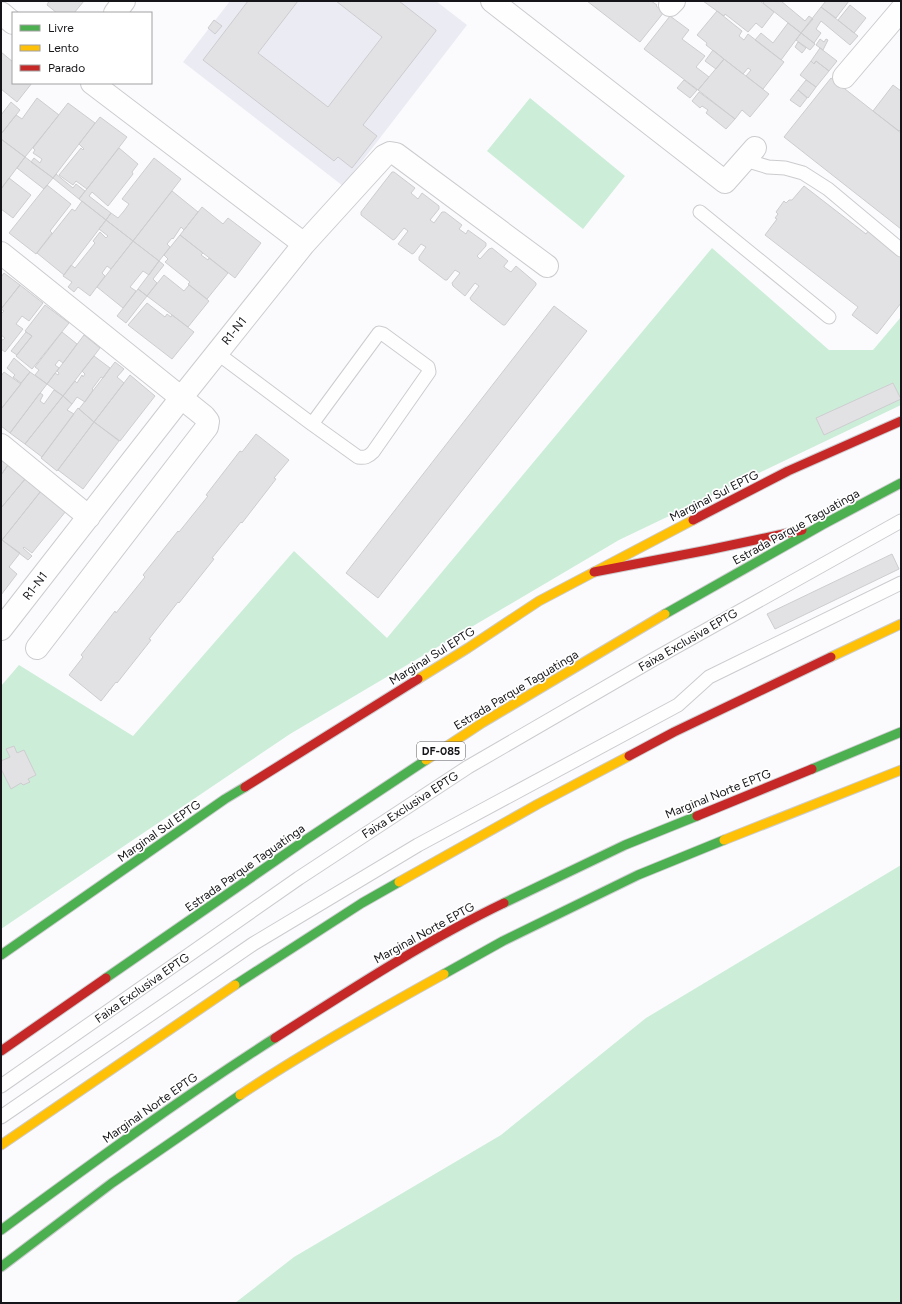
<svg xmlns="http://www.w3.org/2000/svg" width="902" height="1304" font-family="Figtree,sans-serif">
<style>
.built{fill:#ebebf4}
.green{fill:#ccedd8}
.building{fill:#e2e2e5;stroke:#cdcdd0}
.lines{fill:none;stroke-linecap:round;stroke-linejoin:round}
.lane-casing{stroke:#cccccf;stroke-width:15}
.street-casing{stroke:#cccccf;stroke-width:24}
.fast-casing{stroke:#cccccf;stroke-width:11}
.slow-casing{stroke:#cccccf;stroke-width:11}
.jam-casing{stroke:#cccccf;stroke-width:11}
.lane{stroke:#fefeff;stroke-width:13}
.street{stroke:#fefeff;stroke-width:22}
.fast{stroke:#4caf50;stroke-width:9}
.slow{stroke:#ffc107;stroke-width:9}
.jam{stroke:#c62828;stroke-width:9}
.labels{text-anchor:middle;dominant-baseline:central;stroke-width:3.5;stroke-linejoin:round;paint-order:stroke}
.shield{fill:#fff;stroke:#5b5b5e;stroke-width:1}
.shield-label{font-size:11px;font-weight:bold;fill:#151519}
.street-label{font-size:12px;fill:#151519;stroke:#fff}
</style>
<rect width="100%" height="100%" fill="#fbfbfe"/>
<path class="built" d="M230,1H436L467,25L343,186L183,62Z"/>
<path class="green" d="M530,98L625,176L583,229L487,151Z
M712,248L829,350H873L901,317V405L619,540L290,734L1,929V686L19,665L133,736L294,551L387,638Z
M901,865V1303H235L294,1257L501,1135L646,1018Z"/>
<path class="building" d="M49,1H84L74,13H57L47,5Z
M248,1H298L258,53L328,107L382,37L336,1H399L436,30V31L363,125L377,136L352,168L338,157L334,161L203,60Z
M587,1H651L657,5L656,6L664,12L640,42Z
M703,1H760L774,12L762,28L756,23L748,32L725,14L724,16Z
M762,1H781L805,21L809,16L813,19L801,33L763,3L764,2Z
M826,1H849L836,18L821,7Z
M850,5L866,18L854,33L838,20Z
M821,7L858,36L850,45L821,21L816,29L821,33L814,43L801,33Z
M717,11L742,31L739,36L744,40L748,34L784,62L763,89L746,76L751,70L748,68L743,74L706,45L707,43L697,35Z
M670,16L689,30L682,39L705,56L696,67L709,77L698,90L644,49Z
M214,20L222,26L215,34L208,28Z
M788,23L801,33L781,60L755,40L761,33L773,43Z
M801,33L815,44L810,50L796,40Z
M820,39L824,42L826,39L828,40L823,50L816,45Z
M798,42L806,48L802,53L795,47Z
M820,48L837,61L829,71L816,61L814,64L811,61Z
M713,50L724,59L716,69L705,61Z
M1,52L13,62V83H32L17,102L1,89Z
M724,59L769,94L750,117L742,110L735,119L698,90Z
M811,61L814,64L816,61L829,71L816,87L800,75Z
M831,78L901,133V229L784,137Z
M684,80L697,90L690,98L677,88Z
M806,80L816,87L808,98L798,90Z
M893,85L901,91V129L899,131L873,111Z
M798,90L807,98L800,107L790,100Z
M699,92L735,119L726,129L706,113L708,110L702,106L700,108L692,101Z
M37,98L59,115L25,157L1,139V134L16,115L22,119Z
M11,102L20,110L1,134V115Z
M68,103L95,123L53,178L31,162L34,158L40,163L42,159L33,153L35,150L33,148Z
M100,117L127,137L87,189L76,181L73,185L59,175L81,148L83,150L84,149L79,144Z
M1,139L25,157L1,189Z
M119,148L138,164L132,172L133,174L108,206L92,192L89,196L111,213L106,220L79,199Z
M25,157L53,178L44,189L17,168Z
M154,158L181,179L133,241L106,220L111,213L118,218L124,211L129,204L122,199Z
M392,172H394L415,188L411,193L418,199L422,193L439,206V209L430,220L434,223L442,212H445L462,225L459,229L466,234L468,230L486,243V246L477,256L480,259L489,249L492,248L508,261L504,266V267L511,272L516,266L536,283V285L505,325H503L471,300L470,298L479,286L475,283L465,296L453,286L452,283L460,273L455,270L447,280H445L419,260V257L426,247L421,244L414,253L412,254L398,244L408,231L404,228L395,239L393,240L361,215V212Z
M56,174L73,188L76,184L85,191L79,199L53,178Z
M9,178L31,195L13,218L1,209V189Z
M47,185L71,204L50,231L52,233L36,254L9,233Z
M804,186L866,234L874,223L901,244V303L877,334L852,315L858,307L765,235L777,219L775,218L778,214L776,212L784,201L786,203L789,200H792Z
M172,191L198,212L184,230L181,227L173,239L172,238L167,244L170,247L159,261L133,241Z
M82,201L106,220L64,275L37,253L72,209L75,211Z
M202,207L223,224L228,218L261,243L235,278L180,235Z
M106,220L133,241L111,269L107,266L102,273L105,276L90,296L78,287L74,292L68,287L72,282L63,276L71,265L75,268L95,243L93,241L100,232L106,238L108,236L99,229Z
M180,235L203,253L201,255L208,260L209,258L228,273L207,299L188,284L190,282L165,262L168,259L164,255Z
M133,241L159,261L149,275L143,271L130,287L136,291L123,308L97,287Z
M159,261L164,265L153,279L157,283L147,296L138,289Z
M4,273L20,285L1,309V277Z
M164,275L184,291L189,285L209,301L188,327L147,296Z
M20,285L43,303L29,321L22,316L16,324L23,329L5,352L1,349V339L3,340L5,338L1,335V312L2,313L4,311L1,309Z
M138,289L147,296L126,323L117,316Z
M147,303L165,317L167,314L171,317L172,315L194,332L172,359L128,325Z
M45,305L69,323L32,369L16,356L32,336L25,331Z
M554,306L587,331L378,598L346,573Z
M26,332L32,336L17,355L11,351Z
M62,332L77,344L63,363L59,360L55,365L59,368L47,384L35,375L39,370L35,367Z
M84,335L100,348L63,396L47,384L55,373L58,375L59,373L57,371Z
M94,356L110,368L103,378L101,377L92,389L93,390L85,402L77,397L72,404L63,396L75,381L77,383L82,375L83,377L85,374L82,371Z
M14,358L30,372L21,383L13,377L15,375L7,368Z
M115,362L124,369L117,377L124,383L94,422L79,409Z
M4,372L21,384L2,408L1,407V376Z
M30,372L47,384L10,433L1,426V409Z
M130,375L155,396L120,441L94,422Z
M893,383L901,399L824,435L816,418Z
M54,390L63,396L25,444L10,433L40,393L43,395L40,401L44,404Z
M63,396L72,404L67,410L74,414L42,457L25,444Z
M78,408L94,422L57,471L41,458Z
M94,422L119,441L83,489L58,470Z
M256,434L289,460L274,478L276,479L242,523L241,522L212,558L214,559L179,603L178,602L149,639L151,640L117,683L116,682L101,701L69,675L83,657L81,655L115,611L116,613L145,577L143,575L178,531L179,532L208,496L206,495L240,451L242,452Z
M1,460L8,465L1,475Z
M8,465L26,478L1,508V475Z
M25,479L41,491L2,540L1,538V508Z
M41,491L66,511L32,553L24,547L23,548L32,556L28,560L2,540Z
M2,540L20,553L9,567L17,574L1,595V541Z
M892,554L899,569L775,629L767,614Z
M14,746L17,753L24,750L36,775L28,779L30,782L23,785L21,783L11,789L1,769V761L10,757L6,749Z"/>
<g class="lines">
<g class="lane-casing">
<path id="lane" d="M745,160L768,167L785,168L803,173L828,189L901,250
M700,212L829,317
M379,333L383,334L428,367L429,372L373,452C368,457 365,458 358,457L312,424Z
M217,353L312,424
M1,1086L299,878L468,767L656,658L901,521
M1,1117L253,944L418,845L678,705L709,677L901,583"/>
</g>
<g class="street-casing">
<path id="street" d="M492,1L725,182L755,148
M670,5L674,1
M1,13L13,23
M115,13L124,1
M844,77L901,10
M304,244L384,156L390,153L396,154L547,266
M1,253L204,416L208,421L207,427L37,648
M1,445L89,517
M1,629L181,398L304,244L92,83"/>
</g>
<g class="fast-casing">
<path id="fast" d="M665,614L822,525L901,483
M812,769L901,732
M504,903L625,845L697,816
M1,955L225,799L245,787
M444,974L503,941L638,875L724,840
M106,978L304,841L426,760
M235,985L362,903L399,882
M1,1230C91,1164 181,1098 275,1038
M1,1267L112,1183L240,1095"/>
</g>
<g class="slow-casing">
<path id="slow" d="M831,657L901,624
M418,679L468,648L539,601L693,520
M426,760L482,723L665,614
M724,840L901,770
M399,882L538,804L629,756
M240,1095C306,1051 375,1012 444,974
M1,1145L235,985"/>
</g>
<g class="jam-casing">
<path id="jam" d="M693,520L788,471L901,421
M594,572L708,550L802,530
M629,756L674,732L831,657
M245,787L418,679
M697,816L812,769
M275,1038C350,990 425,941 504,903
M1,1051L106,978"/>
</g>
<use href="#lane" class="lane"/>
<use href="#street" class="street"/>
<use href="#fast" class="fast"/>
<use href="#slow" class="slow"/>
<use href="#jam" class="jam"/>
</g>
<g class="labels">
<rect class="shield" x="417" y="742" width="48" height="18" rx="3"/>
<g class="shield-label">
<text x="441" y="751">DF-085</text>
</g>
<g class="street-label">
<text transform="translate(234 331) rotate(-51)">R1-N1</text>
<text transform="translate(714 496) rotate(-27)">Marginal Sul EPTG</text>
<text transform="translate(796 527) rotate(-29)">Estrada Parque Taguatinga</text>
<text transform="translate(35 586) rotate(-52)">R1-N1</text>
<text transform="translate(688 640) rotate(-30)">Faixa Exclusiva EPTG</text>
<text transform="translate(432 656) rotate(-32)">Marginal Sul EPTG</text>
<text transform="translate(516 690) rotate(-31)">Estrada Parque Taguatinga</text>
<text transform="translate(718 794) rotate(-22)">Marginal Norte EPTG</text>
<text transform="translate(410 805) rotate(-33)">Faixa Exclusiva EPTG</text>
<text transform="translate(159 831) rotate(-35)">Marginal Sul EPTG</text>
<text transform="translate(245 868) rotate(-35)">Estrada Parque Taguatinga</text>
<text transform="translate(424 933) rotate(-29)">Marginal Norte EPTG</text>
<text transform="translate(142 988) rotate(-35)">Faixa Exclusiva EPTG</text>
<text transform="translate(150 1108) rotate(-35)">Marginal Norte EPTG</text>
</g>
</g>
<rect width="902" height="1304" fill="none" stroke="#151519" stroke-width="4"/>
<rect x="12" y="12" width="140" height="72" fill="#ffffff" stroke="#a1a1a3"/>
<rect x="20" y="25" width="20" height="6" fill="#4caf50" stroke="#a1a1a3"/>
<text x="48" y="32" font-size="12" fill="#151519">Livre</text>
<rect x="20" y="45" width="20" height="6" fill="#ffc107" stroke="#a1a1a3"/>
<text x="48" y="52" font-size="12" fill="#151519">Lento</text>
<rect x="20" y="65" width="20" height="6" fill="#c62828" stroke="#a1a1a3"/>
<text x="48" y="72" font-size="12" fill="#151519">Parado</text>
</svg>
